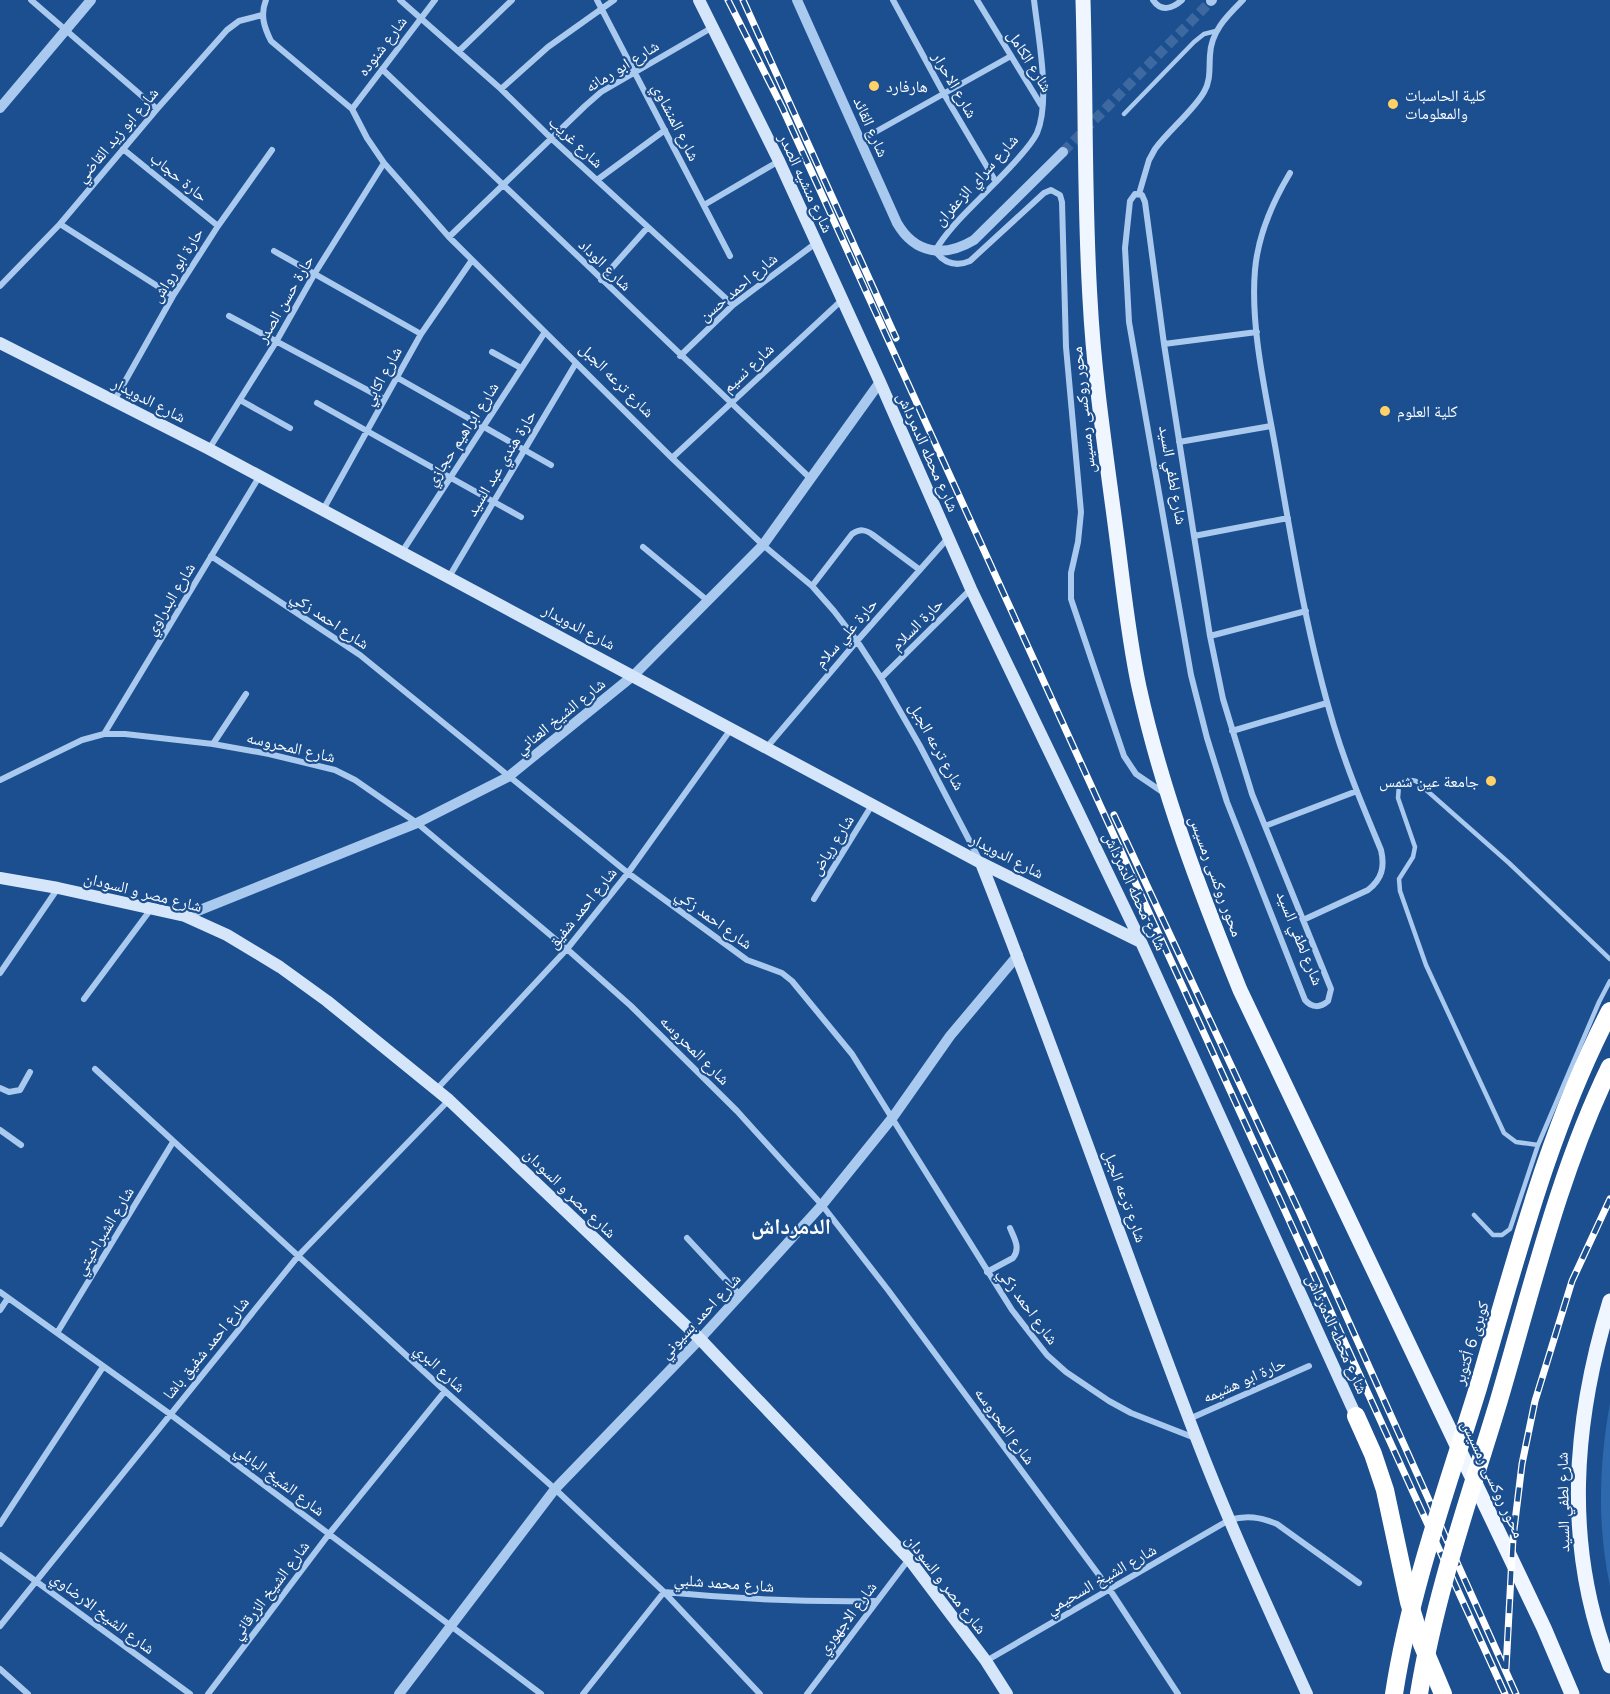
<svg xmlns="http://www.w3.org/2000/svg" width="1610" height="1694" font-family="Figtree,'Noto Naskh Arabic',sans-serif">
<style>
.green{fill:#2e69ad}
.lines{fill:none;stroke-linecap:round;stroke-linejoin:round}
.tertiary-tunnel{stroke:#3d69a0;stroke-width:10;stroke-dasharray:10 5;stroke-linecap:butt}
.service{stroke:#a9c9ee;stroke-width:4.5}
.minor{stroke:#a9c9ee;stroke-width:6}
.tertiary{stroke:#a9c9ee;stroke-width:10}
.secondary{stroke:#d6e6fa;stroke-width:12}
.primary{stroke:#f0f6ff;stroke-width:15}
.motorway{stroke:#fff;stroke-width:18}
.rail-casing{stroke:#fff;stroke-width:7}
.rail{stroke:#1b4f8f;stroke-width:4.5;stroke-dasharray:14;stroke-linecap:butt}
.motorway-bridge{stroke:#fff;stroke-width:18}
.poi-dot{fill:#ffd166;stroke:#1b4f8f;stroke-width:2}
.labels{text-anchor:middle;dominant-baseline:central;stroke-width:4.5;stroke-linejoin:round;paint-order:stroke}
.street-label{font-size:16px;fill:#fff;stroke:#1b4f8f}
.poi-label{font-size:16px;fill:#fff;stroke:#1b4f8f;text-anchor:start}
.district-label{font-size:22px;font-weight:bold;fill:#fff;stroke:#1b4f8f}
</style>
<rect width="100%" height="100%" fill="#1b4f8f"/>
<path class="green" d="M1610,1403V1586C1597,1526 1599,1464 1610,1403Z"/>
<g class="lines">
<path class="tertiary-tunnel" d="M1063,152L1211,1"/>
<path class="service" d="M1124,114L1194,42L1204,34L1216,31
M1538,1145L1516,1142L1504,1133L1426,965L1400,891L1399,879L1413,857L1415,847L1398,798L1399,785C1405,780 1409,779 1416,781L1509,863L1610,959
M1474,1215L1493,1235H1502L1510,1229L1538,1145L1599,1002L1610,981"/>
<path class="minor" d="M31,0L157,109
M266,0C260,15 264,27 271,41L352,109L367,138L384,163L449,237L672,458L763,545L812,586L834,611L857,641L881,678L920,746L979,859
M400,0L501,89L552,139L733,305
M597,0L730,256
M893,0L944,94L996,182
M977,0L1041,105
M1034,0C1038,36 1051,100 1037,133C1031,146 1001,177 989,189C970,209 949,227 935,251C944,263 956,267 970,261L1044,193L1051,190L1060,195L1062,202L1066,347L1081,512L1078,542L1071,573V599L1124,756L1136,774L1164,793
M1153,0C1161,12 1172,9 1182,0
M459,51L512,0
M382,69L811,479
M501,89L548,47L614,0
M352,109L435,0
M861,140L1011,56
M123,149L218,226
M1290,173C1272,203 1258,235 1255,270C1250,327 1266,394 1276,451C1292,543 1307,637 1334,726C1347,769 1364,809 1381,850C1385,867 1382,879 1368,890L1303,920
M597,180L665,130
M1135,194L1142,195L1145,202L1164,344L1194,536L1210,636L1223,699L1252,794L1331,989L1328,1001C1320,1008 1312,1008 1305,1000L1227,802L1207,738L1191,675L1129,322L1125,248L1130,201Z
M1139,194L1149,160L1155,149C1169,130 1194,110 1204,92C1211,80 1209,68 1210,55C1211,31 1227,16 1243,0
M704,205L779,161
M60,224L173,296
M449,237L585,106L601,92L713,27
M274,251L421,334
M601,280L648,227
M0,286L60,224L157,109L227,30L239,21L262,15
M229,316L384,399
M1164,344L1257,332
M492,352L521,368
M680,356L733,305L816,243
M396,377L551,465
M240,400L290,428
M114,401L173,296L218,226L272,150
M317,403L521,517
M1179,442L1271,426
M209,449L276,342L315,273L384,163
M672,458L842,300
M323,510L421,334L472,260
M1194,536L1288,518
M643,547L708,601
M402,552L545,332
M211,556L360,655L628,873L747,960L782,973L792,981L852,1054L1012,1310L1047,1355L1066,1372L1109,1401L1131,1413L1195,1438
M449,577L576,363
M812,586L852,534C860,529 865,529 873,535L920,570
M1210,636L1306,611
M881,678L971,589
M1232,731L1327,703
M104,734L259,477
M213,744L246,694
M767,747L857,641L948,538
M0,780L82,740L104,734H125L213,744L269,754L335,770L355,780L417,823L567,949L631,1006L737,1111L822,1205L888,1290L1110,1590L1178,1694
M1265,826L1357,791
M814,899L872,805
M0,973L58,888
M84,999L151,909
M95,1069L445,1391L555,1489L664,1592L760,1694
M0,1088L9,1092L20,1090L30,1072
M436,1090L567,949L628,873L731,729
M0,1130L21,1145
M687,1238L740,1295
M987,1272L1013,1258C1021,1248 1014,1238 1010,1228
M0,1292L170,1414L541,1694
M0,1310L8,1298
M57,1333L173,1142
M1189,1419L1309,1366
M0,1524L103,1367
M0,1555L190,1694
M0,1626L299,1255L449,1100
M986,1661L1229,1520C1247,1515 1260,1517 1277,1524L1359,1583
M0,1669L28,1694
M208,1694L329,1534L445,1391
M583,1694L664,1592C735,1599 804,1602 875,1601
M807,1694L909,1559"/>
<path class="tertiary" d="M797,0L897,223C915,254 944,258 974,240L1063,152
M1211,1L1212,0
M0,108L91,0
M185,916L417,823L508,777L634,675L763,545L880,382
M399,1694L555,1489L700,1339L822,1205L893,1117L950,1036L1018,955"/>
<path class="secondary" d="M699,0L779,161L880,382L971,589L1141,942L1356,1416
M0,343L209,449L981,863L1141,942
M981,863C1057,1054 1123,1248 1197,1440C1230,1526 1269,1610 1307,1694
M0,878L58,888L185,916L227,935L280,967L327,1001L449,1100L700,1339L909,1559L986,1661L1007,1694"/>
<path class="primary" d="M1083,0C1086,100 1084,200 1090,299C1094,377 1106,454 1116,531C1123,583 1128,636 1139,687C1162,792 1200,891 1240,990L1544,1628L1572,1694
M1610,1301C1573,1422 1563,1545 1610,1666"/>
<path class="motorway" d="M1356,1416L1373,1454L1385,1490L1409,1602L1422,1644L1443,1694"/>
<g class="rail-casing">
<path id="rail" d="M728,0L782,107L1505,1694
M743,0L896,338
M1114,815L1300,1213L1516,1694
M1506,1669L1513,1538L1522,1464L1535,1401L1572,1281L1610,1199"/>
</g>
<use href="#rail" class="rail"/>
<path class="motorway-bridge" d="M1394,1694C1410,1590 1447,1488 1478,1388C1516,1260 1548,1130 1610,1011
M1419,1694C1435,1594 1470,1496 1499,1400C1532,1288 1559,1172 1610,1067"/>
</g>
<g class="poi-dot">
<circle cx="874" cy="86" r="6"/>
<circle cx="1393" cy="104" r="6"/>
<circle cx="1385" cy="411" r="6"/>
<circle cx="1491" cy="781" r="6"/>
</g>
<g class="labels">
<g class="street-label">
<text transform="translate(382 46) rotate(-53)">شارع شنوده</text>
<text transform="translate(1030 61) rotate(58)">شارع الكامل</text>
<text transform="translate(622 66) rotate(-32)">شارع ابو رمانه</text>
<text transform="translate(955 85) rotate(60)">شارع الاحرار</text>
<text transform="translate(676 122) rotate(63)">شارع المنشاوي</text>
<text transform="translate(871 127) rotate(66)">شارع القائد</text>
<text transform="translate(117 135) rotate(-50)">شارع ابو زيد القاضي</text>
<text transform="translate(576 142) rotate(43)">شارع غريب</text>
<text transform="translate(179 177) rotate(39)">حارة حجاب</text>
<text transform="translate(976 180) rotate(-48)">شارع سراي الزعفران</text>
<text transform="translate(806 183) rotate(65)">شارع منشيه الصدر</text>
<text transform="translate(177 265) rotate(-58)">حارة ابو رواش</text>
<text transform="translate(605 265) rotate(44)">شارع الوداد</text>
<text transform="translate(738 287) rotate(-40)">شارع احمد حسن</text>
<text transform="translate(285 299) rotate(-60)">حارة حسن الصدر</text>
<text transform="translate(748 368) rotate(-43)">شارع نسيم</text>
<text transform="translate(382 376) rotate(-61)">شارع اكابي</text>
<text transform="translate(617 380) rotate(45)">شارع ترعه الجبل</text>
<text transform="translate(149 400) rotate(27)">شارع الدويدار</text>
<text transform="translate(1083 410) rotate(-96)">محور روكسى رمسيس</text>
<text transform="translate(462 434) rotate(-57)">شارع ابراهيم حجازي</text>
<text transform="translate(928 452) rotate(66)">شارع محطه الدمرداش</text>
<text transform="translate(501 463) rotate(-59)">حارة هندي عبد السيد</text>
<text transform="translate(1173 475) rotate(80)">شارع لطفي السيد</text>
<text transform="translate(170 599) rotate(-59)">شارع البدراوي</text>
<text transform="translate(330 620) rotate(34)">شارع احمد زكي</text>
<text transform="translate(917 624) rotate(-45)">حارة السلام</text>
<text transform="translate(579 627) rotate(28)">شارع الدويدار</text>
<text transform="translate(846 633) rotate(-49)">حارة علي سلام</text>
<text transform="translate(560 716) rotate(-39)">شارع الشيخ العناني</text>
<text transform="translate(937 746) rotate(61)">شارع ترعه الجبل</text>
<text transform="translate(291 747) rotate(13)">شارع المحروسه</text>
<text transform="translate(832 845) rotate(-58)">شارع رياض</text>
<text transform="translate(1007 856) rotate(27)">شارع الدويدار</text>
<text transform="translate(1216 876) rotate(70)">محور روكسى رمسيس</text>
<text transform="translate(1135 891) rotate(65)">شارع محطه الدمرداش</text>
<text transform="translate(143 892) rotate(14)">شارع مصر و السودان</text>
<text transform="translate(582 908) rotate(-51)">شارع احمد شفيق</text>
<text transform="translate(714 919) rotate(36)">شارع احمد زكي</text>
<text transform="translate(1300 938) rotate(68)">شارع لطفي السيد</text>
<text transform="translate(695 1050) rotate(45)">شارع المحروسه</text>
<text transform="translate(570 1193) rotate(44)">شارع مصر و السودان</text>
<text transform="translate(1125 1196) rotate(70)">شارع ترعه الجبل</text>
<text transform="translate(104 1231) rotate(-59)">شارع الشبراخيتي</text>
<text transform="translate(1028 1306) rotate(54)">شارع احمد زكي</text>
<text transform="translate(700 1316) rotate(-47)">شارع احمد بسيوني</text>
<text transform="translate(1337 1334) rotate(66)">شارع محطه الدمرداش</text>
<text transform="translate(1471 1343) rotate(-73)">كوبرى 6 أكتوبر</text>
<text transform="translate(206 1348) rotate(-51)">شارع احمد شفيق باشا</text>
<text transform="translate(440 1368) rotate(43)">شارع البري</text>
<text transform="translate(1244 1380) rotate(-24)">حارة ابو هشيمه</text>
<text transform="translate(1005 1426) rotate(54)">شارع المحروسه</text>
<text transform="translate(1493 1479) rotate(65)">محور روكسى رمسيس</text>
<text transform="translate(280 1480) rotate(37)">شارع الشيخ البابلي</text>
<text transform="translate(1563 1502) rotate(-91)">شارع لطفي السيد</text>
<text transform="translate(1101 1579) rotate(-30)">شارع الشيخ السحيمي</text>
<text transform="translate(724 1583) rotate(4)">شارع محمد شلبي</text>
<text transform="translate(946 1584) rotate(52)">شارع مصر و السودان</text>
<text transform="translate(270 1590) rotate(-53)">شارع الشيخ الزرقاني</text>
<text transform="translate(103 1613) rotate(37)">شارع الشيخ الارضاوي</text>
<text transform="translate(847 1618) rotate(-53)">شارع الاجهوري</text>
</g>
<g class="poi-label">
<text x="886" y="86">هارفارد</text>
<text x="1405" y="95">كلية الحاسبات<tspan x="1405" dy="18">والمعلومات</tspan></text>
<text x="1397" y="411">كلية العلوم</text>
<text x="1479" y="781" text-anchor="end">جامعة عين شمس</text>
</g>
<g class="district-label">
<text x="791" y="1226">الدمرداش</text>
</g>
</g>
</svg>
